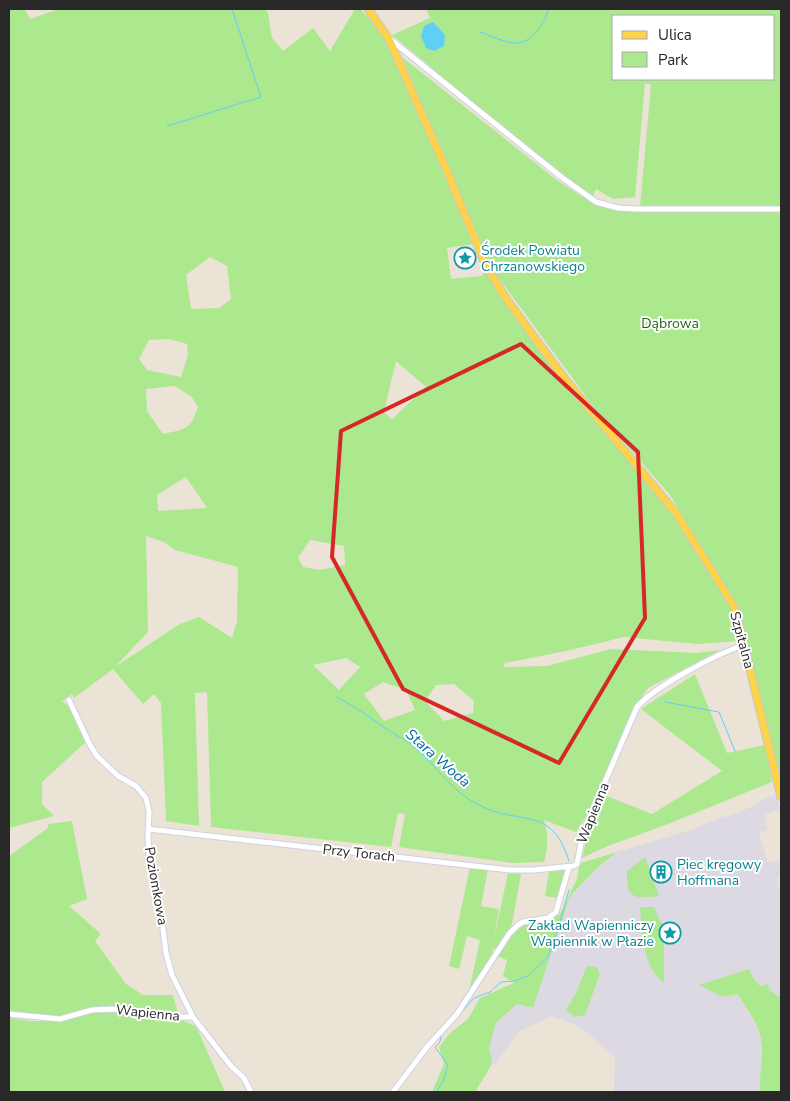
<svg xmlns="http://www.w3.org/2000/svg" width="790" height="1101" font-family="'Nunito Sans',sans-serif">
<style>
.industrial{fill:#dcd9e3}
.green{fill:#ace88e;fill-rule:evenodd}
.water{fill:#60cff8}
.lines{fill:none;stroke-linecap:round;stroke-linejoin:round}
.stream{stroke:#60cff8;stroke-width:1}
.minor-casing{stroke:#cdd1e2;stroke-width:7}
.major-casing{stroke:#c7c7c7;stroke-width:9}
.minor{stroke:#fff;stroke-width:5}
.major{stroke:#fcd44c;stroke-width:7}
.marked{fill:none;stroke:#d62828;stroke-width:4;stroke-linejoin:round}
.labels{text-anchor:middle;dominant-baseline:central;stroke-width:4;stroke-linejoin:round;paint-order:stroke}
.culture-label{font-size:14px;fill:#0d838f;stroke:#fff;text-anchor:start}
.park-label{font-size:14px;fill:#246913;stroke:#fff}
.street-label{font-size:14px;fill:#282828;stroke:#fff}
.water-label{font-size:15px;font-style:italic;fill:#0269a1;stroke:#fff}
</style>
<rect width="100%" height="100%" fill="#ece3d7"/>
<path class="industrial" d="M776,794L780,809L764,815L768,830L759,833L768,863L781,860V876L777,878L781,894V995L777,996L769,989L760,986L753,978L723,997L738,994L755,1023L761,1040L762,1075L760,1092H614L615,1057L579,1026L551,1016L518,1032L495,1065L492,1064L488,1048L496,1023L517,1004L533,1008L570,896L597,868L617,852L688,831L724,816L727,817L760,803V801Z"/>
<path class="green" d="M9,9H25L30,19L59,9H265L268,13L272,38L283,51L313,28L330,51L355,9H360L386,37L473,244L447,248L451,279L482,276L484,269L561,382L664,502L732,610L739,641L697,644L624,637L566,651L505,663L503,667L547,666L611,649L697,653L720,650L648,688L633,710L587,815L576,832L544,820C549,836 548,847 544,862L512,863L399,847L405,814L398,813L391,847L211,827L207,692L195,693L199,826L166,821L161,703L154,694L143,704L113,669L74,698L72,694L62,701L71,708L89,739L42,782V804L54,816L9,828ZM210,257L227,266L231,299L219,308L191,309L186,275ZM169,339L187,344L188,355L181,377L147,370L139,359L149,340ZM396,361L426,387L392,419L384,412ZM175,386L192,397L198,407C190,430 186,429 163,434L147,411L146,389ZM186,477L207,508L158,511L157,495ZM146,536L164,542L175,550L238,567L237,621L232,638L199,617L178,625L115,667L148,632ZM310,540L344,546L345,565L320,570L303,567L298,558ZM346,658L360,667L339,690L313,665ZM383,682L406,690L415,710L384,721L364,694ZM454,684L474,701L473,713L444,721L425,701L436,685Z
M426,9H781V208L640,207L651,85L645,83L635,197L613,199L596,189L593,196L560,174L392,35L430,18ZM614,16H774V79H614Z
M402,57L558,181L594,204L618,210L781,212V779L780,780L739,608L670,495L599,414L490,266Z
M695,674L727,753L765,745L772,782L668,824L608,846L582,858L589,830L604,795L652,814L722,771L641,709Z
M72,821L87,899L69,906L101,934L95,941L126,984L143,995H173L178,1014L116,1007L90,1008L62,1017L9,1012V856L48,828V824Z
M617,852L597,868L570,896L533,1008L517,1004L496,1023L489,1048L492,1064L475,1092H432L444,1064L439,1047L450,1033L468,1019L480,998L514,983L503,976L507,960L497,956C503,947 508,933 518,927C535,916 542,930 560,908L558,918L577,879L579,866L581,863Z
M645,857L659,896C634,899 626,899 627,871Z
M470,867L488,869L481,906L499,909L492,948L508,873L521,874L512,924L496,949H492L493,954L468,996L480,940L467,936L459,969L449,966Z
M566,869L559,898L545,896L549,871Z
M640,907H654L660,921L664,926V983C642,967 642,931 640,907Z
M587,966L597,967L600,974L585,1015L575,1017L566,1010L576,993Z
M749,969L753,978L760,986L768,984L769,989L777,996L781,995V1092H760C759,1075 764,1058 761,1040C759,1024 746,1008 738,994L723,997L699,985Z
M113,1012L181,1020L196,1026L225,1092H9V1018L31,1021H62L93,1013Z"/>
<path class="water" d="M433,22L445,35L444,46L434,51L426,48L421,36L424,26Z"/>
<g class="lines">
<path class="stream" d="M479,32C490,35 503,42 514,43C533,44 543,24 549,9
M167,126L261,97L232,9
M745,631L747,642
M749,647L755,675
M337,697C355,707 371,718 388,730C395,735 404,739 411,744C435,763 450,791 479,805C522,827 551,804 569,861
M665,702L719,712L735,751
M437,1092L444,1079L448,1065L435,1047L440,1042L441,1036L474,998L490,992L501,982L514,981L528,976L548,957L557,932L569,890"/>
<g class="minor-casing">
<path id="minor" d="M390,39L560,176L596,202L618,208L637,209H781
M69,700L90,745L97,756L118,776L136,786L146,798L149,811L148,839L149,853L159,897L166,953L172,975L193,1017L231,1066L244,1078L251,1092
M148,829L510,870H534L573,866L577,864L583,833L637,707C655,686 717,654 744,645
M9,1014L60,1019L92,1010L112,1009L178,1017H193
M393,1092L427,1047L457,1014L509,934L518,925L523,922L548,918L556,912L569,867"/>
</g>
<g class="major-casing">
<path id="major" d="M368,9L389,39L449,176L486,266L507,300L565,379L676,513L735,608L781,797"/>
</g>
<use href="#minor" class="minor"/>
<use href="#major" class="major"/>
</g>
<path class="marked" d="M521,344L638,452L645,618L559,763L403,689L332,557L341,431Z"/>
<defs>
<g id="sight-ring" transform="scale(1.125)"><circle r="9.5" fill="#fff" stroke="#0f9aa8" stroke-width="1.5"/><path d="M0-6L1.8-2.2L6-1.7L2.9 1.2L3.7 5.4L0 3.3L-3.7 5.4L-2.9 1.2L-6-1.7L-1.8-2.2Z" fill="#0f9aa8"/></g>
<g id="building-ring" transform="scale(1.125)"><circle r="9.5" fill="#fff" stroke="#0f9aa8" stroke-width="1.5"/><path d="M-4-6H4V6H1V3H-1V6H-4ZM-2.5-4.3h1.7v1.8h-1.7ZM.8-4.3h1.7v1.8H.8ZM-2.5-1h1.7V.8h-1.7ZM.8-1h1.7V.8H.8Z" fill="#0f9aa8"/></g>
</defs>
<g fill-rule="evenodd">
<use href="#sight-ring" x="465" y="258"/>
<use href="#building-ring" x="661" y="872"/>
<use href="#sight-ring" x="670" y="933"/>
</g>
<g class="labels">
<g class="culture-label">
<text x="481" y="250">Środek Powiatu<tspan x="481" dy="16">Chrzanowskiego</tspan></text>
<text x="677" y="864">Piec kręgowy<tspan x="677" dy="16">Hoffmana</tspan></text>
<text x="654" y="925" text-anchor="end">Zakład Wapienniczy<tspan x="654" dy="16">Wapiennik w Płazie</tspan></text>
</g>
<g class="park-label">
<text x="670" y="323">Dąbrowa</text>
</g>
<g class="street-label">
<text transform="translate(742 640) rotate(75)">Szpitalna</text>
<text transform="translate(593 813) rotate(-68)">Wapienna</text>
<text transform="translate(359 853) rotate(6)">Przy Torach</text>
<text transform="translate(156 886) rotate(80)">Poziomkowa</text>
<text transform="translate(148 1013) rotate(6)">Wapienna</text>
</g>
<g class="water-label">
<text transform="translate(438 758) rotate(41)">Stara Woda</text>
</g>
</g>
<rect width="790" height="1101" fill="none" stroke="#282828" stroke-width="20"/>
<rect x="612" y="15" width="162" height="65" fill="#ffffff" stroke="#a9a9a9"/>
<rect x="622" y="31" width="25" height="8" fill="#fcd44c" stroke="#a9a9a9"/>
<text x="658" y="40" font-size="15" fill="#282828">Ulica</text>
<rect x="622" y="52" width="25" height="15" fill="#ace88e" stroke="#a9a9a9"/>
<text x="658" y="65" font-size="15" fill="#282828">Park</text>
</svg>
